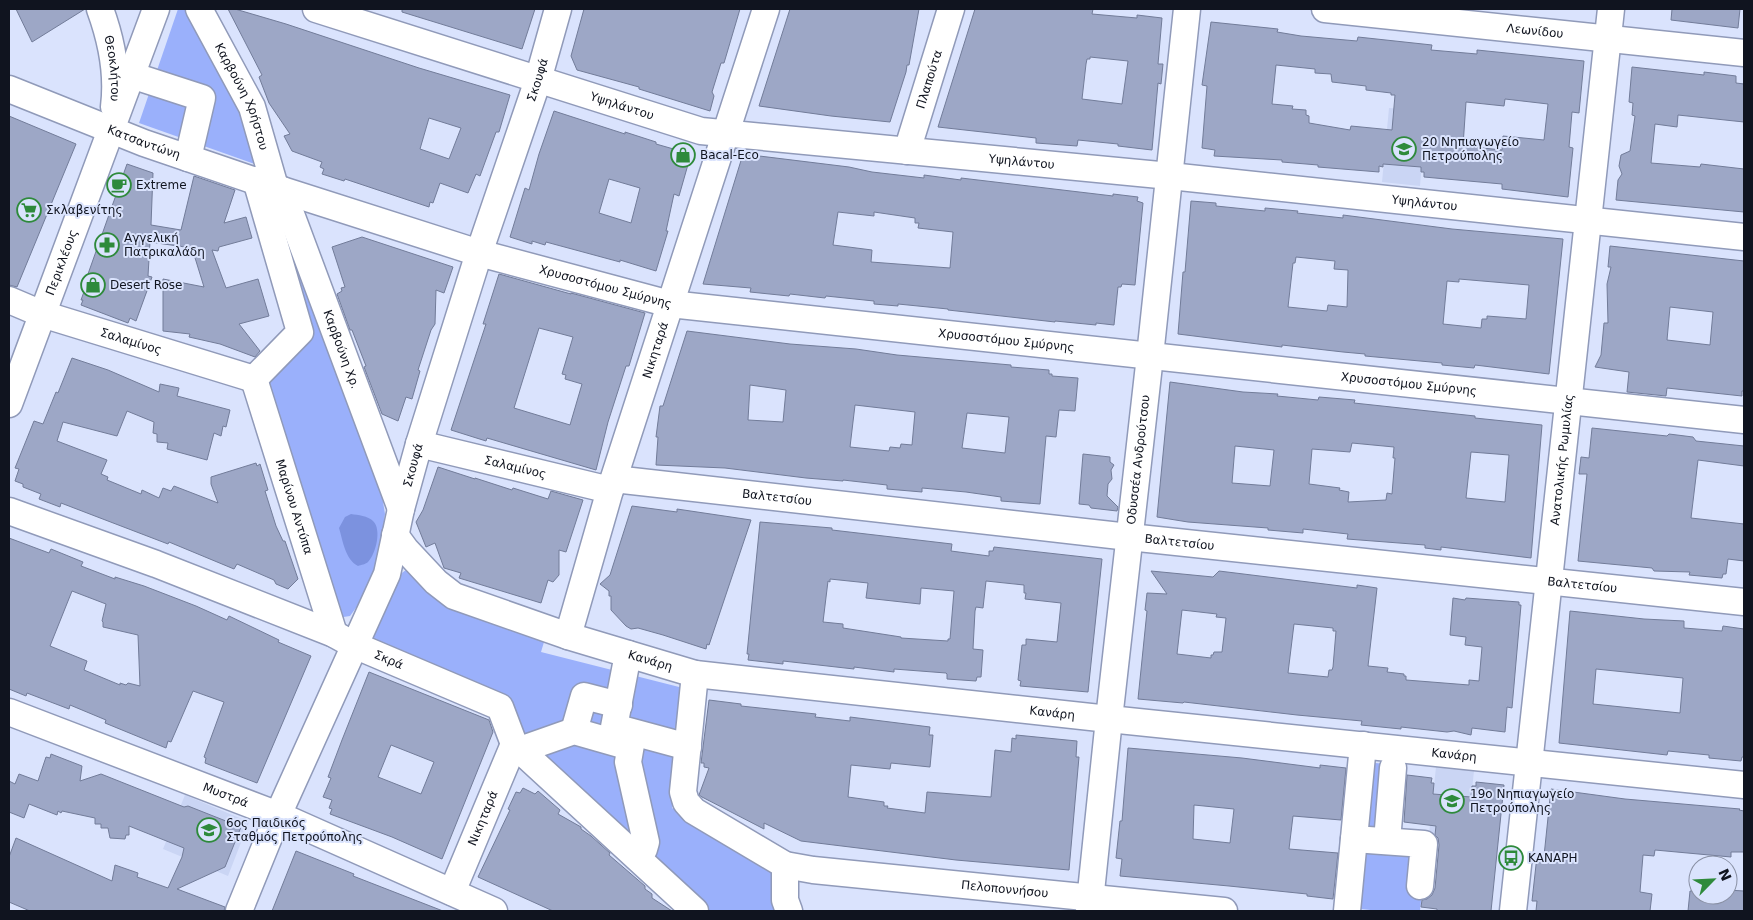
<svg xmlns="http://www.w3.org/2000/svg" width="1753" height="920" font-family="'DejaVu Sans',sans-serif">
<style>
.built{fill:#cad5f4}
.green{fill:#9ab0fb}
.water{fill:#7c92df}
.building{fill:#9da7c6;stroke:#727c99;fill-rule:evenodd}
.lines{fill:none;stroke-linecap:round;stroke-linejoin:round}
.minor-casing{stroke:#909ab9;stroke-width:29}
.minor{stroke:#fff;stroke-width:26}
.labels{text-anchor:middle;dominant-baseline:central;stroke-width:4;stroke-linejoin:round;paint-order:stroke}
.street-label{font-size:12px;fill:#10141f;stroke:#dae3fd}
.poi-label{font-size:12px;fill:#10141f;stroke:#dae3fd;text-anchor:start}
</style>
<rect width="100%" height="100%" fill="#dae3fd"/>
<path class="built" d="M1389,108L1426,111L1420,186L1382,182Z
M1436,767L1474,771L1467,838L1429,834Z
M185,795L249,822L228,876L163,849Z"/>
<path class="green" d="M178,9H191L244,107L260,166L139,123Z
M285,222L380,483L385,514L381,544L373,578L361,601L350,616L337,618L267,375L308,332L279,224Z
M406,570L415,572L547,632L541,652L687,689L672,808L729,839L780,870V911H708L533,753L505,701L367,643L399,575Z
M1365,762L1396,765L1389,837L1427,841L1420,911H1380L1351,908Z"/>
<path class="water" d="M351,514C358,515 368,516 373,521C382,529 376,554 368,562C366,564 361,565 358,566C345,559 343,541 339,528L345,517Z"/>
<path class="building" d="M16,9H85L32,42Z
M228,9H235L286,24L419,68L510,95L499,132H496L480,176L476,174L468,193L440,183L433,203L430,202L429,207L345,179L344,181L322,174L324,169L320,167L322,162L292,151L284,136L290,134L269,103L259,77L262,75ZM429,118L461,128L449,159L420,149Z
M402,9H535L522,49L402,12Z
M584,9H740L724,63H721L712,92L714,96L710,111L639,89V87L577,70L571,56Z
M790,9H919L909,65H907L906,72L890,122L831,116L759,106Z
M975,9H1093L1092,14L1137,18V15L1162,18L1158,64H1163L1161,84L1158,83L1152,150L1118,146V144L1078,140L1077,146L1036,143V138L938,127ZM1090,57L1128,61L1122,104L1082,99L1086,64L1087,59H1090Z
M1672,9H1740L1738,28L1671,20Z
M1211,22L1278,29L1277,32L1301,36L1357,41L1358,37L1432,45L1431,50L1477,54V50L1584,61L1579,113L1572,112L1569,147L1573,148L1568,197L1502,189V184L1424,177V172H1421V167L1383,164V167L1379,166V172L1318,167V165L1282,162V160L1214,156L1215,150L1202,148L1207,86L1202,85ZM1276,65L1315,69V73L1331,74L1332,82L1366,86V90L1391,93V95H1395L1392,130L1351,126L1350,130L1309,123V116L1306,115V110L1292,109L1293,106L1272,104ZM1505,99L1548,104L1544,140L1503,136L1502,150L1463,146L1466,102L1504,106Z
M1632,67L1704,75V72L1736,76V83L1744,84V122L1678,115L1677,127L1655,124L1651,163L1700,167L1701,164L1744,169V212L1616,200L1618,180L1622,174L1619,166L1621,155L1630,151L1635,116L1632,115L1633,103L1629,102Z
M554,111L625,134V132L656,142V144L691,154L679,196L674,194L666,231H668L656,271L620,260V262L546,242L545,245L532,241V244L510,237L525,188L529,190L539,154ZM609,179L640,188L631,223L599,213Z
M9,116L76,144L17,287L9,285Z
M743,154L849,167L872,172L924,178V175L961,180V178L1113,196V194L1138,197L1137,201L1143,203L1135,285L1122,284L1121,287H1118L1114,325L1096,323V325L1055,321V322L948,310V309L898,304V306L874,304V301L826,296L825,298L790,294L789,296L750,292L751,288L703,284ZM838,212L874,216V212L915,218V223H919L918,228L953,232L950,268L871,262L872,250L833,245Z
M127,164L153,173L151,225L181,230L194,176L235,190L224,223L246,217L252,238L219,247L218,251L212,250L226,288L258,279L269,316L239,324L260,351L255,357L220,344L189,337L190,334L163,331V279L204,287L192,248L150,242L148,276L152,277L136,321L130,318L128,323L81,305L83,300H81L90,275L88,274Z
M1191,201L1216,203V206L1265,211V208L1298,211L1297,213L1343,218V215L1452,229L1563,239L1549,374L1475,365L1474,368L1442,365V363L1365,356V354L1343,352L1282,345V347L1178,334L1183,272H1185ZM1296,257L1335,261L1334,269L1348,270L1347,307L1328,305L1327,311L1288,307L1293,263H1295ZM1459,279L1529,285L1526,319L1487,316V319H1482L1481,328L1443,324L1447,281L1459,282Z
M362,237L453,267L444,293L436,290L435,324L431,330L418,370L420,371L412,399L406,397L398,421L382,414L364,367L366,366L352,330H350L337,294L342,291L341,288L345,287L332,247Z
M1610,246L1744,261V391H1742V396L1667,388L1666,396L1627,392L1629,372L1595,367L1601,355L1604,323H1608L1607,284L1611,267H1608ZM1670,307L1713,312L1710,345L1667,340Z
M499,274L571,294V293L645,313L629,366H626L608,422L596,470L487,438L486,441L451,430L486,324H483ZM539,328L573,337L562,374L566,375L565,379L582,384L570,425L514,408Z
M687,331L790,344L856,349L897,355L1011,365V367L1049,370V374H1052V376L1078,378L1075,411L1059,410L1056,437L1046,436L1040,504L1001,501V497L966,492L922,488V492L887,489V485L843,480V481L806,478L725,468L656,465L658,437H656L660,406H663ZM750,385L786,390L783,422L748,420ZM855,405L915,412L912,445L901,444L900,448L890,447L889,451L850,447ZM967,413L1009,417L1005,453L962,448Z
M72,358L108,370L159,392L160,384L179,388L177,396L230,410L226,427L223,426L221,436L214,433L207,460L167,449L168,443L157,442V434L153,433L154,422L127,411L117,436L63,422L57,441L107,460L101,474L108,477L107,480L141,494L142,490L159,498L163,488L171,491L174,486L218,503L211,484V477L256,463L257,466L260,464L268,490L265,491L276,526L283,541H285L298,579L288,589L276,584L274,580L237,564L234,569L169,542L168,544L61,503L60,507L39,499L41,494L23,487V484L15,481L19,469L15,468L34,421L43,424L56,392L58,393Z
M1170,382L1243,392L1278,394L1277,396L1318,400L1319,397L1355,400L1354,403L1475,416V418L1542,425L1531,558L1441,547V550L1425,548V545L1347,539L1348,534L1303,529V533L1268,530V528L1188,522L1157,517ZM1352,443L1394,447L1393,458H1395L1392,494L1387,493L1386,500L1348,502L1349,492L1339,490L1340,488L1309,484L1312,449L1350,452ZM1235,446L1274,450L1270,486L1232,483ZM1471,452L1509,455L1505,502L1466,498Z
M1592,428L1667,436L1669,434L1693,437L1696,441L1744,446V466L1698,460L1691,518L1744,524V561L1728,559L1726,574H1723L1722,578L1689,575L1690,572L1654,571L1652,568L1578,561L1587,474H1579L1581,457L1589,458Z
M1083,454L1110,457V462L1114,465L1111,470L1112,479L1108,484L1107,496L1118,507L1117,511L1091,508L1089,505L1079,504Z
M438,467L475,479V478L512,490L513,488L548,499L551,491L583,500L566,552L559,550V575L553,582L548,580L541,603L459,578L461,573L444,568L435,543L426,547L416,522L423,510Z
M632,506L677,512V509L751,520L709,645L707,644L706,649L663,635L638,628L631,629L626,626L611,610V596H609V591L600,584L610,575Z
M760,522L832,528V530L952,544L951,551L989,556V551H993L994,547L1102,559L1088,692L1020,686L1021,681L1018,680L1022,645H1026V639L1057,642L1061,603L1025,599L1026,593H1024V585L986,581L983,608L976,607L975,611L973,649L983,650L981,677H977L976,681L947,679V674L946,673L894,669V672L854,667V669L783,661V664L748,660L749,654H747ZM830,579L868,583L866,598L920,604L921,588L954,591L950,639H948V641L901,638V637L843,628V624L823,622L828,581L830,582Z
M9,538L49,553L51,549L83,562L81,566L115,579V577L144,586L196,606L227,620L229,616L279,640L278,642L311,656L257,783L205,763L206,758L204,757L224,702L193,691L171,742L168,741L166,748L105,723L106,720L70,705L69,709L27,693L26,696L9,689ZM72,591L106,604L102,621L103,622V627L138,635L140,686L128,683L126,685L120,683V685L84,670L87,661L50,646Z
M1151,571L1213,577L1219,571L1357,588V585L1377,588L1368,666L1388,668L1387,672L1404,674V676H1406V680L1469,685V680L1479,681L1482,647L1465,645L1466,637L1450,635L1453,598L1465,600L1466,598L1519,602V605H1521L1512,708L1507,707L1505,732L1472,728L1471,735L1454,731L1447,732L1401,727V729L1361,725L1362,721L1297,715L1184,702L1183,703L1138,699L1147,611L1145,610L1147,593L1167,594ZM1182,610L1217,614L1216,617L1226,618L1222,652H1214L1213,655H1211V658L1177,654ZM1294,624L1333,628V631H1336L1333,667L1332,670H1329L1328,677L1288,673Z
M1570,611L1644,619L1684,621V628L1722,631L1723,626L1744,629V757H1742L1741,761L1709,758V755L1668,751L1667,755L1559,743ZM1596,669L1683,678L1680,713L1593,704Z
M369,672L489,720L493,732L442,859L392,837L330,814L332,809L329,808L332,800L323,797L331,778L328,777L342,740ZM391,745L434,762L421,794L378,777Z
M709,700L741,704V706L816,714L815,717L850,721V717L930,727L929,735H933L930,767L891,763L890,769L851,765L848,797L884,802V806H888L887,808L925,813L927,792L991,797L995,750L1011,752L1012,738L1016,739V735L1077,741L1076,757H1079L1069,870L956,860L801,841L764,823V829L702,797L699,795L709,768L704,767V763H701Z
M1128,748L1242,758L1320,768V765L1346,768L1341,820L1293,816L1289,849L1338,853L1333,899L1307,896V894L1229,886L1120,876L1122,859L1116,858L1120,821H1122ZM1194,805L1234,809L1230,843L1193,839Z
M51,754L82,766L80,781L101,774L184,807L188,806L241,827L225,867L177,889L225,907L224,911H30L9,902V857L16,838L112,881L115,865L138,873L137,877L168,888L182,857L184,848L129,826V835H126L125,839L110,838L108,828H101V824H95V818L62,811L61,813L58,811L57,815L29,804L24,818L9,812V781L15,784L19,774L38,781L46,757L50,758Z
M1407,775L1432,778L1431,783H1434L1433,794L1471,797L1472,786H1476V782L1504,785L1491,911H1437V909L1421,907L1422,900L1427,899L1432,895L1435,888L1439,845L1438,838L1435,835L1436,826L1404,822Z
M523,788L535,794L538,791L560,810L558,814L581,827V829L591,836L610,853L609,855L645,886V889L652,894V898L672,911H553L478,877L510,810L508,809L516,792L520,793Z
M1551,789L1625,799L1740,809L1739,810L1744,811V852H1731V857L1655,850L1654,856L1643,855L1640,892L1652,894L1650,911H1536L1537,901H1532L1537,856H1544Z
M296,851L354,874L353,876L443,911H272Z
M1728,890L1744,891V911H1688L1690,891H1698V895H1728Z"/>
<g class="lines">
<g class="minor-casing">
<g id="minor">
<path id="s1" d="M100,9C111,39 118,75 114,107"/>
<path id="s2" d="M199,9L252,107L275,187"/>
<path id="s3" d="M316,9L701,131L1170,176L1744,237"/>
<path id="s4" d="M1325,9L1744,53"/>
<path d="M131,75L202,98L188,158"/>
<path id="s5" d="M9,89L144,143L282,190L479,253L670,304L1744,420"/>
<path id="s6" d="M907,151L951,9"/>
<path id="s7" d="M282,190L401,509"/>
<path id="s8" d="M9,300L42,314L254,379"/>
<path id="s9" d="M254,379L334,634"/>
<path d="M254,379L300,332L256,180"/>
<path id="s10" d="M9,404L156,9"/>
<path id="s11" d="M419,444L610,490"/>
<path id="s12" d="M614,479L1129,537L1744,602"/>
<path id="s13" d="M9,511L156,564L334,634L354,645L500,707L514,744L520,750L695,911"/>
<path id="s14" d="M395,535L406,550L436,582L454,596L568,636L695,674L1109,719L1744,785"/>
<path id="s15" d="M568,636L610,490L766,9"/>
<path d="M628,654L614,727L688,747"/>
<path id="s16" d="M695,674L683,792L686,802L694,811L785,865L813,870L1224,911"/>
<path id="s17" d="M9,712L278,815L494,911"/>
<path d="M574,731L584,696L619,705"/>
<path d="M633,733L628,762L646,842L644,849L639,859"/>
<path d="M520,750L574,731L630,747"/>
<path d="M1354,839L1424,844L1420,886"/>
<path d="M1387,841L1393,768"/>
<path d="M785,865V900L789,911"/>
<path id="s18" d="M452,892L514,744"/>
<path id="s19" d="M239,911L278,815L387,574L401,509L419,444L479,253L538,80L558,9"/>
<path id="s20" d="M1089,911L1109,719L1150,356L1187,9"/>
<path d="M1347,911L1363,745"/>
<path id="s21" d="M1513,911L1611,9"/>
</g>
</g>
<use href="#minor" class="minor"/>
</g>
<defs>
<g id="school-ring" transform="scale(1.25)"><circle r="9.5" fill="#dae3fd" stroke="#2e8a3b" stroke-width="1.5"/><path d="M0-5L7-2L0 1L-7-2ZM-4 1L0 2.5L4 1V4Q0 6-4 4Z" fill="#2e8a3b"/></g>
<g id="shop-ring" transform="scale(1.25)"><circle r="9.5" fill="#dae3fd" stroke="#2e8a3b" stroke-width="1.5"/><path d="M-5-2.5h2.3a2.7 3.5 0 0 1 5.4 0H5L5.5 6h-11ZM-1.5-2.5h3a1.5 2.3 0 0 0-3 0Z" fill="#2e8a3b"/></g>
<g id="cafe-ring" transform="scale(1.25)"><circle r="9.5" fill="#dae3fd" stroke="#2e8a3b" stroke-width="1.5"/><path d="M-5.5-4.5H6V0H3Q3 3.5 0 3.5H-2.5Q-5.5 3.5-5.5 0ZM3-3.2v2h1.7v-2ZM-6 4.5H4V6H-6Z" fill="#2e8a3b"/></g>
<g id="supermarket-ring" transform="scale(1.25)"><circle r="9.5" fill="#dae3fd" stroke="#2e8a3b" stroke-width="1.5"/><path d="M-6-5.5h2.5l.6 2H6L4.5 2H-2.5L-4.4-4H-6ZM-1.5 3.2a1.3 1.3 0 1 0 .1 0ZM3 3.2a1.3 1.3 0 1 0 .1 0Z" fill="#2e8a3b"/></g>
<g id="pharmacy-ring" transform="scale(1.25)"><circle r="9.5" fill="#dae3fd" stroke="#2e8a3b" stroke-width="1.5"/><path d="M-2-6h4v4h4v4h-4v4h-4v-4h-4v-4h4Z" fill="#2e8a3b"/></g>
<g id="bus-ring" transform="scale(1.25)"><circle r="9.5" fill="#dae3fd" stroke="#2e8a3b" stroke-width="1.5"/><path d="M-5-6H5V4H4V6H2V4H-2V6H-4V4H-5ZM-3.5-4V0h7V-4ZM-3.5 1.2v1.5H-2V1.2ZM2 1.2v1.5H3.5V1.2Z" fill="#2e8a3b"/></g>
</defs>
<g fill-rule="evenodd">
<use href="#school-ring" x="1404" y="149"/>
<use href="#shop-ring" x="683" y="155"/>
<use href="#cafe-ring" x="119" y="185"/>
<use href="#supermarket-ring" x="29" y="210"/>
<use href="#pharmacy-ring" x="107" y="245"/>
<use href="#shop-ring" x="93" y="285"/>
<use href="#school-ring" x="1452" y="801"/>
<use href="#school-ring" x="209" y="830"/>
<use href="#bus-ring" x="1511" y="858"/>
</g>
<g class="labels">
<g class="street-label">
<text stroke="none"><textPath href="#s4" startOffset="211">Λεωνίδου</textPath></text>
<text stroke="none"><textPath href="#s1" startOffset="61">Θεοκλήτου</textPath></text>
<text stroke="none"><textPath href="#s19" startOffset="885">Σκουφά</textPath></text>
<text stroke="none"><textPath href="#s6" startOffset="75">Πλαπούτα</textPath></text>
<text stroke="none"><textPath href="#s2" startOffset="98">Καρβούνη Χρήστου</textPath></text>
<text stroke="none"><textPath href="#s3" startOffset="321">Υψηλάντου</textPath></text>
<text stroke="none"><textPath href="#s5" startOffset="145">Κατσαντώνη</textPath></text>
<text stroke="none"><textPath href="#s3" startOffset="726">Υψηλάντου</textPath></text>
<text stroke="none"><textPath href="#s3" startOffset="1131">Υψηλάντου</textPath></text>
<text stroke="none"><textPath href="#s10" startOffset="151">Περικλέους</textPath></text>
<text stroke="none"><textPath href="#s5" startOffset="629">Χρυσοστόμου Σμύρνης</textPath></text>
<text stroke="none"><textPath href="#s5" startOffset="1034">Χρυσοστόμου Σμύρνης</textPath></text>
<text stroke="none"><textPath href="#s8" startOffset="129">Σαλαμίνος</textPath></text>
<text stroke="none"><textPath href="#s7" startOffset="170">Καρβούνη Χρ.</textPath></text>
<text stroke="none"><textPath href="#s15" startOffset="299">Νικηταρά</textPath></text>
<text stroke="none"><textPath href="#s5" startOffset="1439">Χρυσοστόμου Σμύρνης</textPath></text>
<text stroke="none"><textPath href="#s20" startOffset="454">Οδυσσέα Ανδρούτσου</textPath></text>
<text stroke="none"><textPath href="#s21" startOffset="454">Ανατολικής Ρωμυλίας</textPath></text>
<text stroke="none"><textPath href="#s19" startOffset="480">Σκουφά</textPath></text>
<text stroke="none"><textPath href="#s11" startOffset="99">Σαλαμίνος</textPath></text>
<text stroke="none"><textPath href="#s12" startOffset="164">Βαλτετσίου</textPath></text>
<text stroke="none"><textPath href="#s9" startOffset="134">Μαρίνου Αντύπα</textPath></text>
<text stroke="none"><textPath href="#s12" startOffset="569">Βαλτετσίου</textPath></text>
<text stroke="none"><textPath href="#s12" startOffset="974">Βαλτετσίου</textPath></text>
<text stroke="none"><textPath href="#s13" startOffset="408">Σκρά</textPath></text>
<text stroke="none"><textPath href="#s14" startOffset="292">Κανάρη</textPath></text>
<text stroke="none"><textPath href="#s14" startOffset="698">Κανάρη</textPath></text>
<text stroke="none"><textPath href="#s14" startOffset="1102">Κανάρη</textPath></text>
<text stroke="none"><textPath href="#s17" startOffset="232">Μυστρά</textPath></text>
<text stroke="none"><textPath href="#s18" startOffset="80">Νικηταρά</textPath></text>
<text stroke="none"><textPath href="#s16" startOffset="468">Πελοποννήσου</textPath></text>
</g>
<g class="poi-label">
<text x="1422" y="142">20 Νηπιαγωγείο<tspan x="1422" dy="14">Πετρούπολης</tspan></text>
<text x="700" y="155">Bacal-Eco</text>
<text x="136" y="185">Extreme</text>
<text x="46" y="210">Σκλαβενίτης</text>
<text x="124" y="238">Αγγελική<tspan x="124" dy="14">Πατρικαλάδη</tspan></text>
<text x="110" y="285">Desert Rose</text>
<text x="1470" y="794">19ο Νηπιαγωγείο<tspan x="1470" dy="14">Πετρούπολης</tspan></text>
<text x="226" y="823">6ος Παιδικός<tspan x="226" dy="14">Σταθμός Πετρούπολης</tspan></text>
<text x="1528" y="858">ΚΑΝΑΡΗ</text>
</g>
</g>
<rect width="1753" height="920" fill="none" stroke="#10141f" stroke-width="20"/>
<g transform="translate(1713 880) rotate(66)"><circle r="24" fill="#dae3fd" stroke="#8990a4"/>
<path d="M0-4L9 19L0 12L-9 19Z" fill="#2e8a3b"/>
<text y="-8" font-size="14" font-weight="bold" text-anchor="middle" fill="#10141f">N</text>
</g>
</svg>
